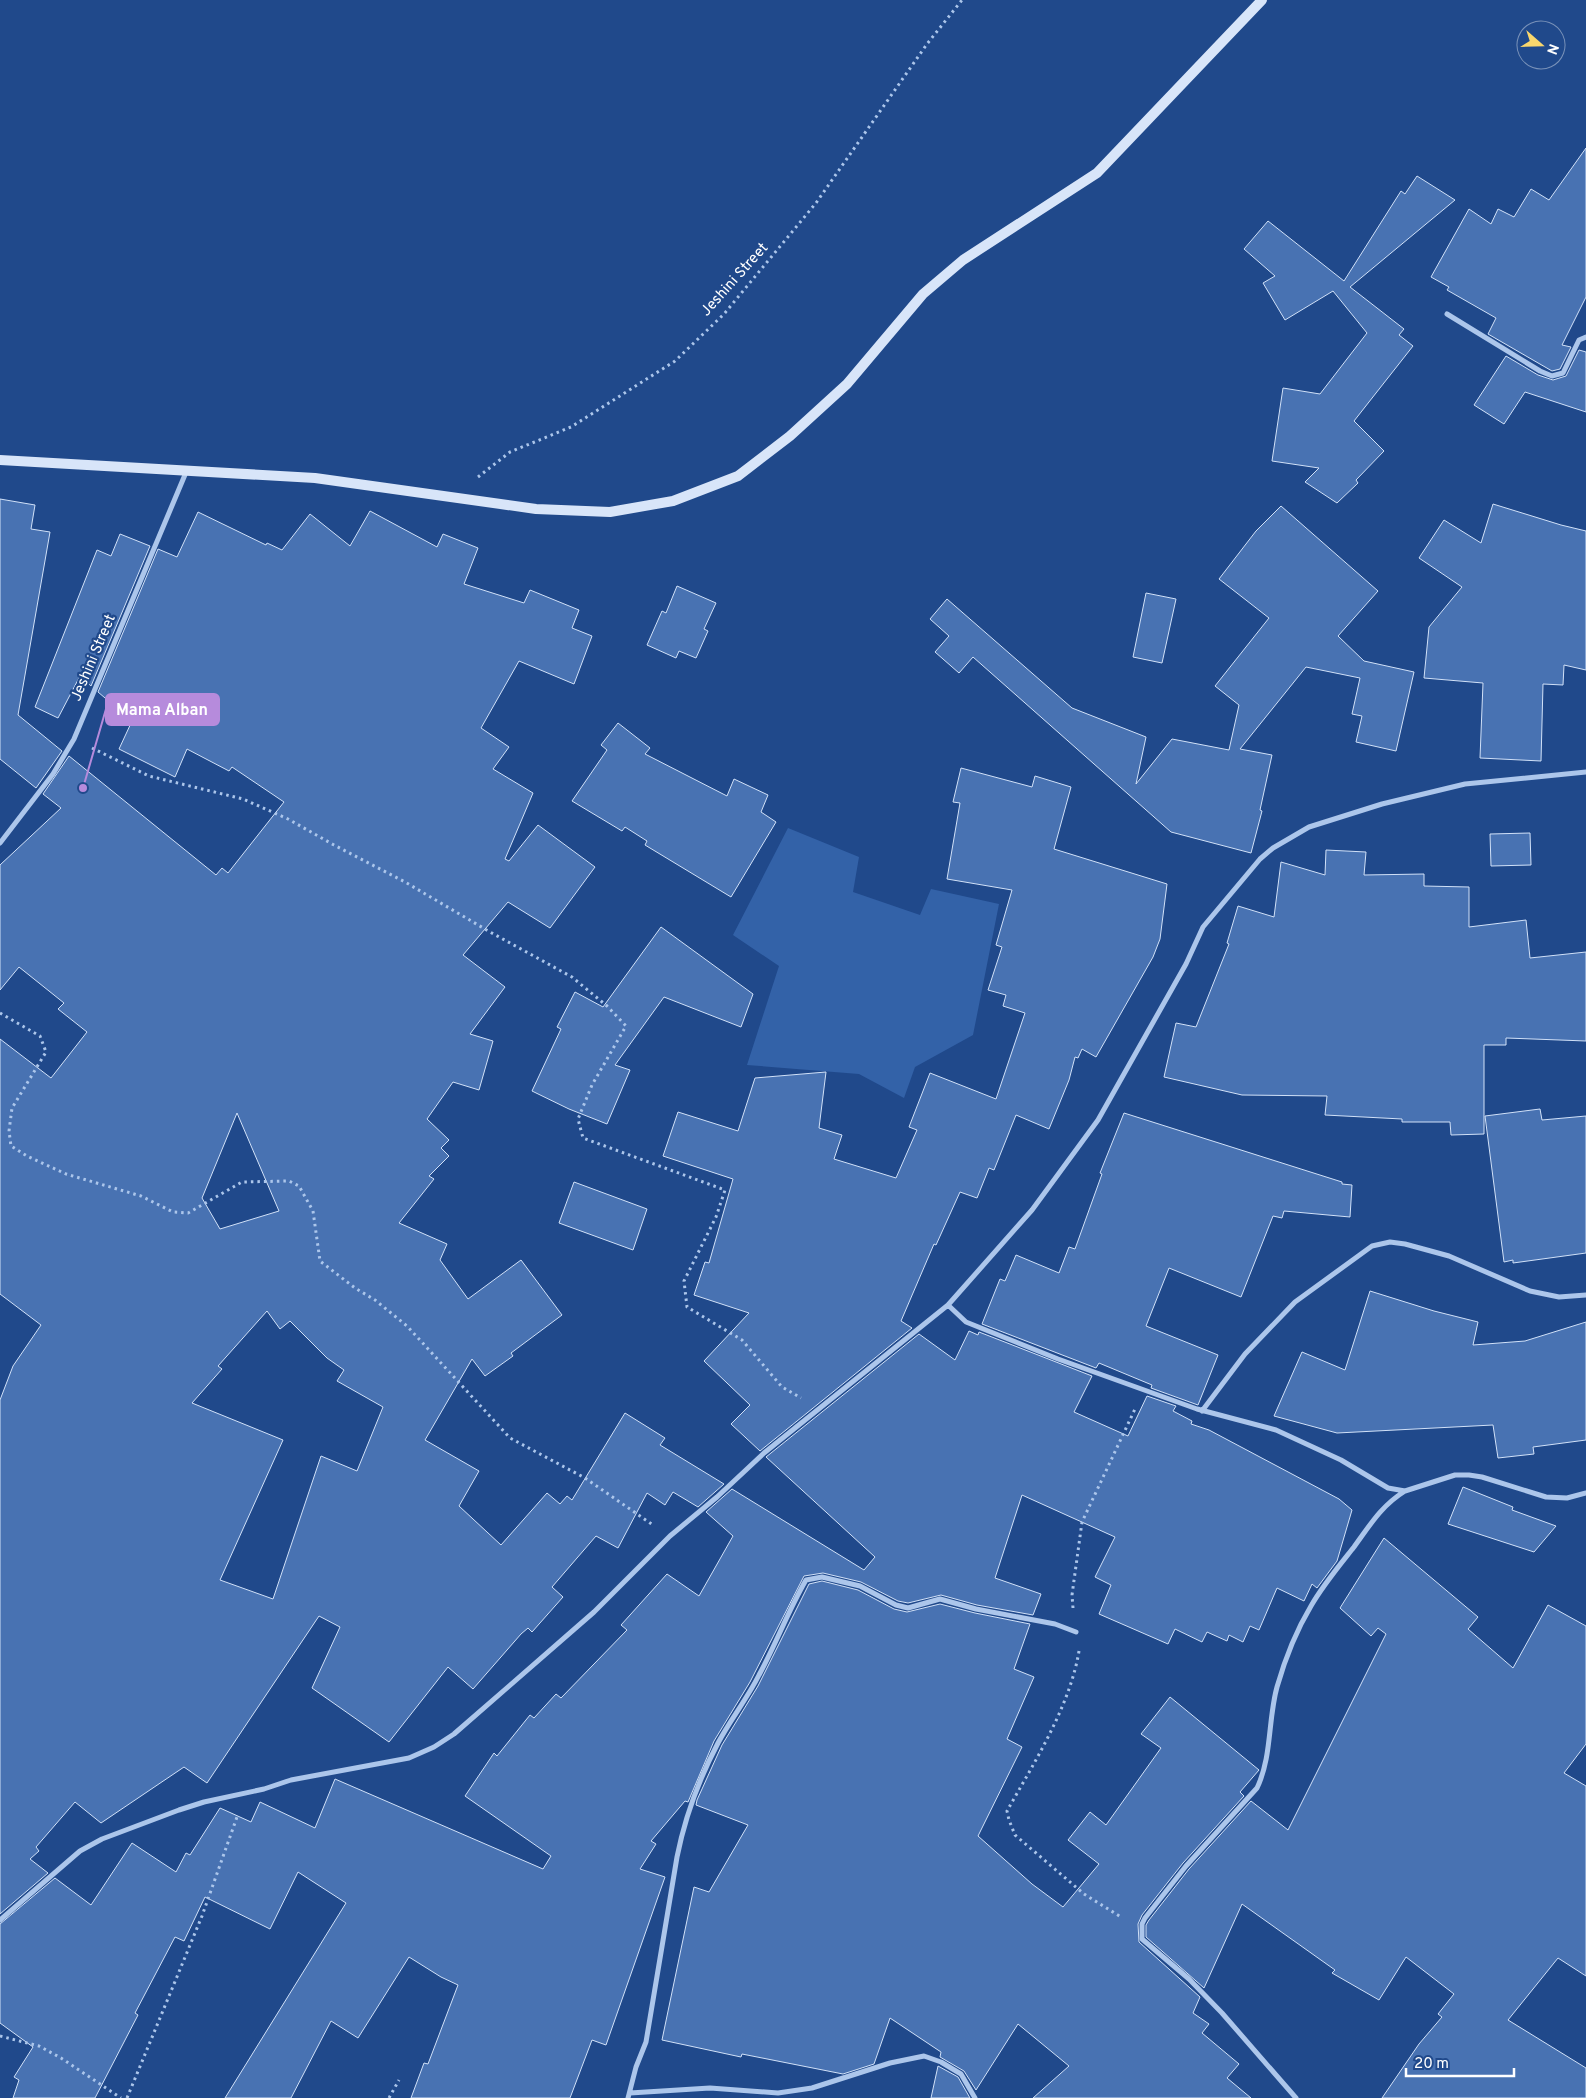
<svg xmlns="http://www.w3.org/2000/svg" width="1586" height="2098" font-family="Overpass,sans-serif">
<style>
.green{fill:#3362a8}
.building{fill:#4872b2;stroke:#d1e1f8;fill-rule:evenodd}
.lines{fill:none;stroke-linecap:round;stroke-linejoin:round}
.path{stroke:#acc6eb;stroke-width:3;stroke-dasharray:2.5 4;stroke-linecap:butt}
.street{stroke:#acc6eb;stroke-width:5}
.secondary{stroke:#d8e5f9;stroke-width:10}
.labels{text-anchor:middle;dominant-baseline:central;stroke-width:4.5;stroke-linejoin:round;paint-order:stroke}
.street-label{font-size:15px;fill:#fff;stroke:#20498b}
.leader{fill:none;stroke:#b68bdc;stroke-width:2}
.callout-dot{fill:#b68bdc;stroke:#20498b;stroke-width:2}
.callout{fill:#b68bdc;stroke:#b68bdc;stroke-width:2}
.callout-label{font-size:16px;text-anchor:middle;font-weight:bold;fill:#fff}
</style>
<rect width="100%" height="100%" fill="#20498b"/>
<path class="green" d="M788,828L859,857L853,892L920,915L931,889L999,904L973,1035L915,1067L904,1098L859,1074L747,1065L779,966L733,935Z"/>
<path class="building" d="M1586,148V297L1562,345L1571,347L1560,369L1552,371L1488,334L1496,318L1447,290L1449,287L1431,277L1469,209L1491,224L1498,209L1514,217L1531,189L1549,200Z
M1417,176L1455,200L1350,287L1404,329L1399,335L1413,346L1354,421L1384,451L1356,480L1358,483L1337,503L1305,482L1319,468L1272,461L1283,388L1320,394L1367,333L1333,291L1285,320L1263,283L1275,276L1244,249L1268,221L1344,281L1401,191L1405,194Z
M1579,350L1586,352V412L1525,392L1504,424L1474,405L1506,356L1538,375L1553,380L1566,376Z
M0,499L35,505L31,529L50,532L18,715L62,751L36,788L0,759Z
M1493,504L1561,525L1586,531V670L1564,665L1563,685L1543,684L1541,761L1480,758L1483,683L1424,678L1429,627L1462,587L1419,558L1444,520L1481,543Z
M1281,506L1378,591L1338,636L1364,661L1414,672L1396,751L1356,742L1362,716L1352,714L1360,678L1306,667L1240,749L1272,755L1260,810L1262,811L1251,853L1171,832L973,657L959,673L935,652L949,636L930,619L947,599L1072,708L1146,737L1136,784L1172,739L1229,750L1239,705L1215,686L1269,618L1219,579L1256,531Z
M370,511L437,547L443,534L478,548L464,584L524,603L530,590L579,610L572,628L592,636L574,684L519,661L481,728L509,747L493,769L533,793L505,859L509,861L538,825L595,867L550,928L508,902L463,955L505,987L470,1034L493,1041L479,1090L453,1082L427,1119L449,1140L441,1148L449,1156L429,1176L434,1179L399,1223L447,1244L440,1260L468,1299L521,1260L562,1315L511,1353L513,1356L485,1376L472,1359L425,1440L479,1471L459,1506L501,1545L547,1493L560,1504L567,1496L572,1500L625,1413L665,1438L660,1445L724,1484L698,1507L673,1492L665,1505L647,1493L618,1548L596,1536L552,1587L563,1597L532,1632L528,1628L521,1634L473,1689L448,1667L389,1742L312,1688L340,1627L319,1616L207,1783L184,1767L101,1823L75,1802L36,1847L39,1851L30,1859L48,1873L0,1914V1400L13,1366L41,1325L0,1294V1039L51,1078L87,1032L58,1009L64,1003L19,967L0,990V865L61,808L43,794L69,756L216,875L222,868L228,873L284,802L232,767L229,771L187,749L175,777L119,749L132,721L98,692L158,549L177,557L198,512L266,545L267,543L282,550L310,514L350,546ZM237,1113L279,1211L220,1229L202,1198ZM267,1311L280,1329L290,1321L327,1358L344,1370L337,1381L383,1407L357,1471L321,1456L273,1599L220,1580L283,1440L192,1403L222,1369L218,1366Z
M120,534L150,546L91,686L80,676L58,718L35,707L97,550L111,556Z
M677,586L716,603L704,629L708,631L696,658L679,651L676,658L647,645L662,611L666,613Z
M1146,593L1176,599L1162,663L1133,657Z
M618,723L650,748L645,754L727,796L734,779L768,795L761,812L776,822L731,897L645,845L647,841L625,827L622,831L572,801L607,750L601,745Z
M961,768L1032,787L1035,776L1071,787L1054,849L1167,884L1160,939L1153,957L1096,1057L1082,1049L1078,1058L1075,1057L1069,1080L1049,1129L1016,1115L994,1170L989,1168L977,1198L960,1192L936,1245L934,1244L901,1321L912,1328L760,1451L731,1424L750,1405L704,1361L749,1313L694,1295L705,1262L709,1263L733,1179L663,1156L678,1112L738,1131L755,1078L826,1072L819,1128L842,1135L834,1159L896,1178L917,1130L909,1127L930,1073L996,1099L1025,1013L1003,1006L1006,995L988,990L1002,947L996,945L1012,890L947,879L960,803L953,802Z
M1530,833L1531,865L1491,866L1490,834Z
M1326,850L1366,852L1364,875L1424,874V886L1469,887V927L1526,920L1530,958L1586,952V1041L1506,1038V1045H1484V1134L1451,1135L1450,1122H1402V1119L1325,1115L1327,1096L1242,1095L1164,1077L1176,1023L1196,1027L1229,944L1227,943L1238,906L1274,917L1281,862L1325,875Z
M661,927L753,994L741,1027L664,997L615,1065L630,1070L607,1124L569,1109L532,1091L561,1029L557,1027L575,992L603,1007Z
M1540,1109L1542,1120L1586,1116V1253L1513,1263V1260L1504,1262L1485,1116Z
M1124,1113L1342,1182V1184L1352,1185L1350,1217L1284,1211L1282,1218L1273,1216L1241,1297L1169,1268L1146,1326L1218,1355L1198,1405L1151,1388L1152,1385L1099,1363L1096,1368L982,1324L1000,1279L1005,1281L1016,1255L1059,1273L1069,1247L1075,1249L1102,1174L1100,1173Z
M574,1182L647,1209L633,1250L559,1223Z
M1370,1291L1434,1311L1478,1322L1473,1345L1525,1341L1586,1322V1440L1533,1447L1534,1454L1498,1458L1493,1425L1337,1433L1274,1416L1302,1352L1345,1370Z
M969,1331L978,1335L979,1332L1092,1376L1074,1412L1128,1436L1147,1396L1176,1406L1173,1411L1192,1421L1191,1424L1209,1430L1339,1499L1352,1510L1337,1561L1317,1588L1312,1584L1304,1601L1277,1588L1259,1630L1250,1626L1243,1642L1229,1635L1227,1641L1207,1632L1202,1642L1175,1629L1168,1644L1099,1614L1111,1585L1095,1577L1115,1537L1022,1495L995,1578L1041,1594L1033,1615L977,1605L941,1595L908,1603L898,1601L861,1582L823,1573L804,1576L750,1682L714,1741L688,1802L685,1801L651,1841L656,1844L640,1869L665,1877L606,2045L592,2040L570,2098H411L424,2063L428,2064L458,1985L441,1977L409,1957L358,2038L331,2021L291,2098H225L346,1903L298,1872L270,1929L205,1897L184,1941L175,1937L135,2013L138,2015L95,2098H13L19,2080L14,2077L33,2047L0,2023V1924L55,1878L91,1905L132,1843L176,1872L186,1853L190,1855L220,1808L251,1822L260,1802L315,1828L335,1779L543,1869L551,1856L465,1796L494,1753L497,1756L530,1715L534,1718L556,1694L561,1698L627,1630L621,1625L667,1574L699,1596L733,1536L706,1512L732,1489L864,1570L875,1557L766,1457L919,1334L955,1360Z
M1463,1487L1513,1507L1512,1510L1556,1526L1534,1552L1448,1524Z
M1384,1538L1478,1617L1468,1629L1513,1668L1548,1605L1586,1626V1744L1564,1773L1586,1786V1976L1558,1958L1508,2020L1586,2068V2098H1382L1419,2044L1442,2017L1438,2014L1454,1994L1406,1957L1379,2000L1332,1973L1335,1970L1242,1904L1204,1988L1146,1937V1925L1149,1920L1189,1869L1251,1801L1288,1830L1386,1634L1378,1628L1371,1636L1340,1608Z
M822,1581L858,1590L894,1609L907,1612L940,1604L975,1613L1030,1624L1014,1669L1034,1677L1007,1739L1022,1747L978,1836L1032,1884L1063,1907L1099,1864L1068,1840L1090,1812L1106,1825L1161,1748L1141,1734L1170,1697L1259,1770L1240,1792L1244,1796L1183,1863L1142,1915L1138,1924L1139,1942L1200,1997L1193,2013L1209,2024L1202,2033L1239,2064L1227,2078L1251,2098H1033L1069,2066L1018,2024L976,2090L964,2071L940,2057L941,2052L890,2018L874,2064L843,2074L742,2054L741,2057L662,2040L694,1887L709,1892L748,1825L696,1805L697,1800L722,1745L758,1686L809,1584Z
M938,2066L958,2077L970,2098H931Z"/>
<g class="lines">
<path class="path" d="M478,477L510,452L571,427L675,361L724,314L816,203L927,44L962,0
M92,748L149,776L243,799L288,819L334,845L405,882L490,932L572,977L607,1006L626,1026L592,1085L578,1119L583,1138L725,1190L716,1217L684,1281L687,1307L742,1340L782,1387L801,1398
M0,1013L40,1036L46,1052L12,1108L9,1131L11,1146L27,1156L66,1174L141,1196L173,1212L188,1213L242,1182L289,1181L299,1186L313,1211L320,1261L355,1288L375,1300L407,1326L510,1438L585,1478L653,1525
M1073,1608L1072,1595L1082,1522L1135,1409
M1079,1651C1070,1706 1034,1763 1007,1811L1009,1820L1015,1835L1084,1894L1121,1917
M0,2036L39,2046L61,2058L121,2098
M127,2098L202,1916L237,1817
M389,2098L399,2080"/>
<path class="street" d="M1447,314L1540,371L1552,376L1563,373L1579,340L1586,337
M0,843L53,774L74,739L187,470
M948,1305L966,1322L1058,1359L1197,1409L1276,1430L1341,1460L1388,1488L1405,1491L1455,1475H1469L1482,1477L1546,1497L1567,1498L1586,1493
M1202,1411L1245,1354L1295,1302L1372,1246L1390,1242L1405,1244L1449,1256L1530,1291L1559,1297L1586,1295
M0,1920L80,1851L102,1839L179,1810L204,1802L264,1789L291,1780L409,1758L434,1747L454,1734L594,1612L670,1536L717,1497L764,1453L948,1305L1032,1210L1098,1120L1186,964L1203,927L1260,859L1273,848L1309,827L1382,804L1465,784L1586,772
M630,2093L710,2088L778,2093L812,2088L890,2063L924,2056L941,2062L961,2074L975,2098
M628,2098L636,2067L646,2042L677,1857C685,1817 699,1779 718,1743C730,1720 747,1699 759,1675C776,1644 788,1611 806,1580L822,1577L860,1586L896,1605L908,1608L940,1599L976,1609L1055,1624L1076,1632
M1296,2098L1222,2013L1189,1979L1142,1939V1924L1145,1918L1186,1866L1257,1788C1272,1757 1268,1719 1277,1687C1285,1659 1296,1631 1311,1606C1323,1585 1339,1566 1354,1547C1370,1525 1381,1506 1405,1491"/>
<path class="secondary" d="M0,460L315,478L536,509L610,512L673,501L738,476L790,436L847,384L923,294L963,260L1097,173L1262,0"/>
</g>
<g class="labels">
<g class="street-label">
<text transform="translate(735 280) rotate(-48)">Jeshini Street</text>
<text transform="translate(94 658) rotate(-67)">Jeshini Street</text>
</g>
</g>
<path class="leader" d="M83 788L106 709"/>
<circle class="callout-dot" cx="83" cy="788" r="5"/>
<rect class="callout" x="106" y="694" width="113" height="31" rx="5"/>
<g class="callout-label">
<text x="162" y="715">Mama Alban</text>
</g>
<g transform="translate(1541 45) rotate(110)"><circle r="24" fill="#20498b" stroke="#7992b9"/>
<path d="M0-4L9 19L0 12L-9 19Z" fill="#f9d76d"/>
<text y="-8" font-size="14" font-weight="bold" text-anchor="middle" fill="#ffffff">N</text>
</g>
<path d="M1406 2068v8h108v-8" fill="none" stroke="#ffffff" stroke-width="2.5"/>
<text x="1414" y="2068" font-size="15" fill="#ffffff" stroke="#20498b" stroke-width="4" paint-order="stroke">20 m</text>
</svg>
